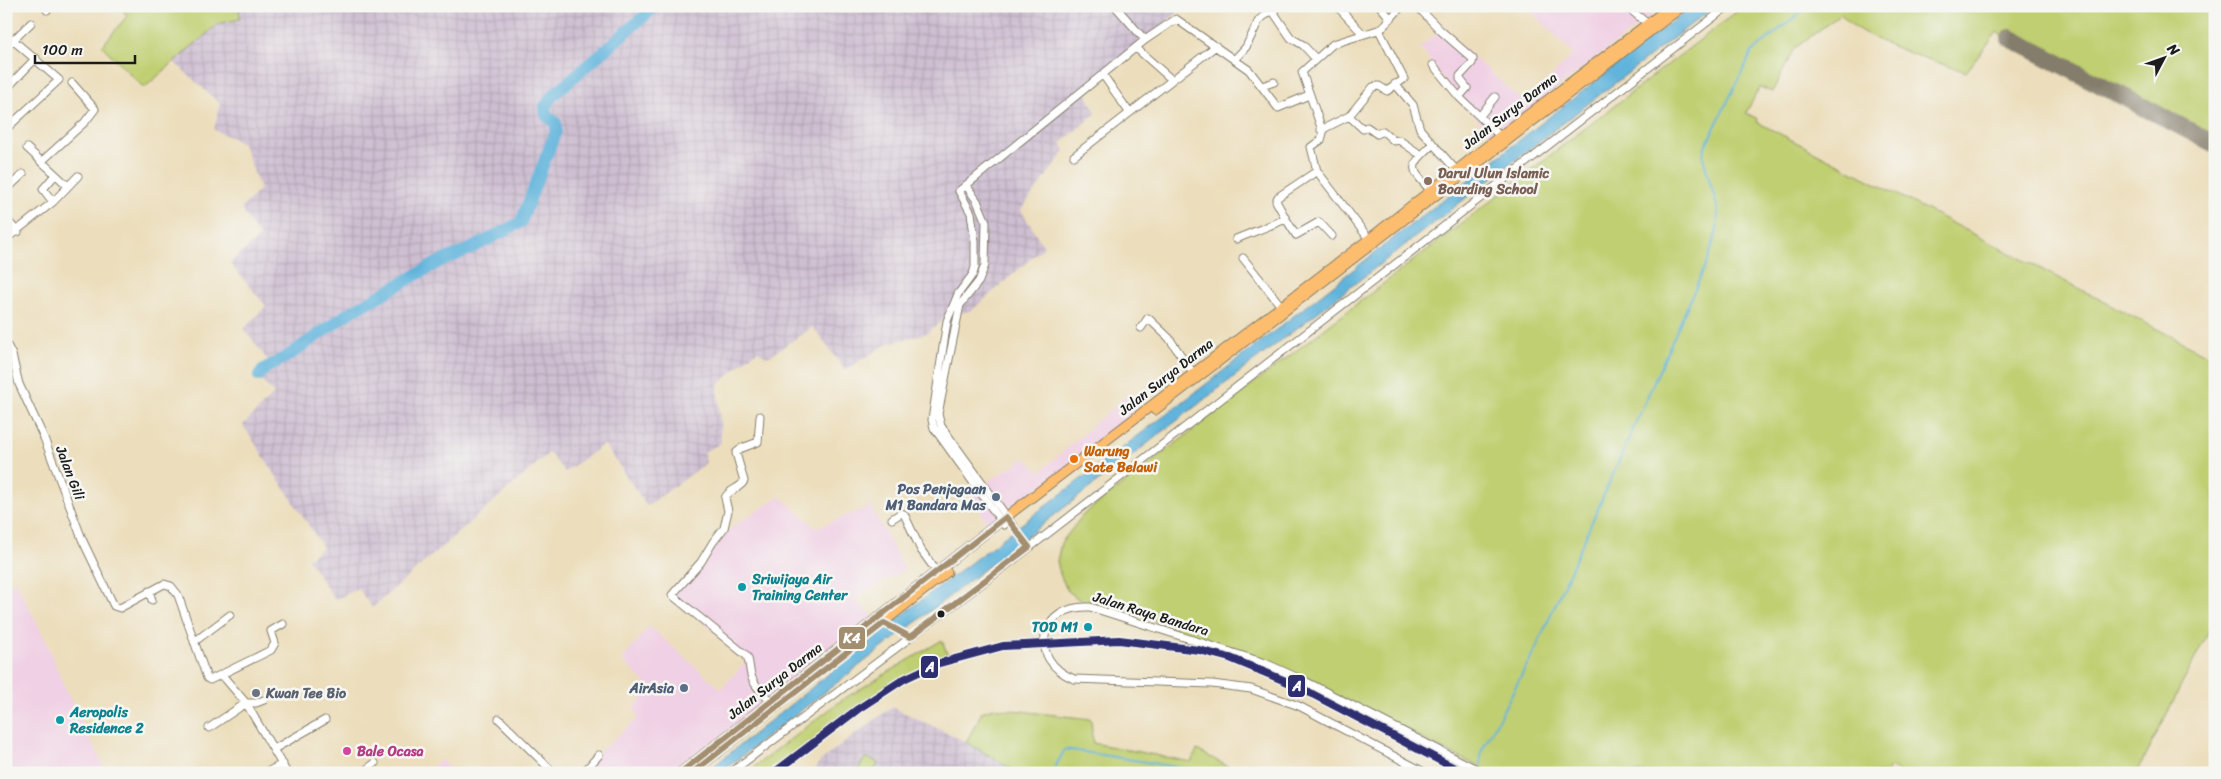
<svg xmlns="http://www.w3.org/2000/svg" width="2221" height="779" font-family="Sriracha,sans-serif">
<style>
.built{fill:#f0d0e4}
.industrial{fill:url(#industrial-grid)}
.grass{fill:#c0cf71;stroke:#6e7646}
.water{fill:#60b4dc;stroke:#3e687c}
.lines{fill:none;stroke-linecap:round;stroke-linejoin:round}
.stream{stroke:#60b4dc;stroke-width:2}
.river{stroke:#60b4dc;stroke-width:12}
.taxiway{stroke:#847d6c;stroke-width:18}
.minor-casing{stroke:#847d6c;stroke-width:9}
.major-casing{stroke:#847d6c;stroke-width:11}
.minor{stroke:#fff;stroke-width:7}
.major{stroke:#fcbd6e;stroke-width:9}
.bus-1-casing{stroke:#f6f6f2;stroke-width:10}
.bus-1{stroke:#a48e70;stroke-width:6}
.rail-1-casing{stroke:#f6f6f2;stroke-width:11}
.rail-1{stroke:#2e2f70;stroke-width:8}
.education-dot{fill:#8d6e63;stroke:#f6f6f2;stroke-width:2}
.food-dot{fill:#e8710a;stroke:#f6f6f2;stroke-width:2}
.service-dot{fill:#5c6f8a;stroke:#f6f6f2;stroke-width:2}
.culture-dot{fill:#0f9aa8;stroke:#f6f6f2;stroke-width:2}
.bus-dot{fill:#1c1c1c;stroke:#f6f6f2;stroke-width:2}
.worship-dot{fill:#6b7280;stroke:#f6f6f2;stroke-width:2}
.hotel-dot{fill:#d1479c;stroke:#f6f6f2;stroke-width:2}
.labels{text-anchor:middle;dominant-baseline:central;stroke-width:5;stroke-linejoin:round;paint-order:stroke}
.street-label{font-size:14px;fill:#1c1c1c;stroke:#f6f6f2}
.education-label{font-size:14px;font-weight:bold;fill:#785e54;stroke:#f6f6f2;text-anchor:start}
.food-label{font-size:14px;font-weight:bold;fill:#c56008;stroke:#f6f6f2;text-anchor:start}
.service-label{font-size:14px;font-weight:bold;fill:#4e5e75;stroke:#f6f6f2;text-anchor:end}
.culture-label{font-size:14px;font-weight:bold;fill:#0d838f;stroke:#f6f6f2;text-anchor:start}
.worship-label{font-size:14px;font-weight:bold;fill:#5b616d;stroke:#f6f6f2;text-anchor:start}
.hotel-label{font-size:14px;font-weight:bold;fill:#b23c85;stroke:#f6f6f2;text-anchor:start}
.line-badge{stroke:#f6f6f2;stroke-width:2}
.badge-label{font-size:14px;text-anchor:middle;font-weight:bold;fill:#fff}
</style>
<defs>
<pattern id="industrial-grid" width="8" height="8" patternUnits="userSpaceOnUse" patternTransform="scale(1.25)"><rect width="8" height="8" fill="#cebed1"/><path d="M0 4h8M4 0v8" fill="none" stroke="#b0a3b3"/></pattern>
</defs>
<rect width="100%" height="100%" fill="#f6f6f2"/>
<filter id="ink" filterUnits="userSpaceOnUse"><feTurbulence type="fractalNoise" baseFrequency=".02" numOctaves="2"/><feDisplacementMap in="SourceGraphic" scale="10" xChannelSelector="R" yChannelSelector="G"/><feConvolveMatrix kernelMatrix="1 2 1 2 8 2 1 2 1" color-interpolation-filters="sRGB"/></filter>
<filter id="wash" filterUnits="userSpaceOnUse"><feTurbulence type="fractalNoise" baseFrequency=".0096" numOctaves="4" result="noise"/><feDisplacementMap in="SourceGraphic" scale="20" xChannelSelector="R" yChannelSelector="G"/><feGaussianBlur stdDeviation="1.12" result="paint"/><feColorMatrix in="noise" values="0 0 0 0 0 0 0 0 0 0 0 0 0 0 0 0 0 1.4 0 .05"/><feComposite in="paint" operator="in"/></filter>
<g filter="url(#wash)">
<rect width="100%" height="100%" fill="#ecdebc"/>
<path class="built" d="M1540,6H1664L1493,137L1447,85L1420,47L1442,29L1526,104L1573,54L1533,13Z
M1129,393L1142,408L1056,476L987,524L970,493L1025,458L1040,472Z
M780,496L816,528L871,506L905,570L854,598L874,617L674,773H581L596,755L638,718L634,708L650,688L622,660L649,626L721,689L748,659L671,596L705,564L712,547L733,526Z
M16,582L47,643L65,688L107,773H6V586Z
M441,760L455,773H426Z"/>
<path class="industrial" d="M239,6H1174L1177,13L1086,93L1096,113L1061,143L1065,151L1021,210L1044,247L971,311L950,314L927,333L887,344L845,370L813,327L768,357L758,351L751,355L718,385L721,443L704,452L706,463L700,468L647,506L604,444L565,472L549,453L372,608L358,588L335,600L308,559L323,547L243,425L274,394L256,374L270,363L244,329L266,306L230,263L260,237L241,209L260,189L243,143L214,130L220,104L173,61L218,24L240,19Z
M892,707L966,742L1019,773H814L820,761Z"/>
<path class="grass" d="M121,6H239L240,19L218,24L144,88L102,46L127,16Z
M1744,6H2215V144L1997,32L1966,72C1935,61 1859,40 1841,14L1795,48L1772,92L1760,87L1746,113L1758,119L1757,122L2215,359V619L2137,773H1902L1890,767L1887,773H1491L1263,660L1173,630V627L1112,606L1078,599L1067,590L1060,574L1057,561L1061,543L1084,514Z
M942,640L949,659C888,677 831,729 780,767L784,773H746L842,700Z
M993,708L1091,719L1093,743L1191,762L1197,750L1240,773H1019L966,742L982,712Z
M865,758H869L878,763L874,773H856Z"/>
<path class="water" d="M1692,6H1715L720,773H705L915,605L1205,385Z"/>
<g class="lines">
<path class="stream" d="M1481,765V752L1537,646L1707,262L1717,231L1718,210L1703,157L1704,149L1752,52L1808,6
M1052,773L1065,749L1214,773"/>
<path class="river" d="M259,376L264,369L288,356L349,313L439,262L470,249L521,222L556,131V123L546,115L545,107L552,96L656,6"/>
<path class="taxiway" d="M2010,38L2215,144"/>
</g>
</g>
<g filter="url(#ink)">
<g class="lines">
<g class="minor-casing">
<path id="minor" d="M446,6H450
M1115,6L1145,40
M1337,6L1363,34
M1380,6L1390,18
M1417,6L1440,30L1473,59L1472,63L1460,76V79L1467,88L1459,97
M1626,6L1648,24
M47,10L51,6
M1272,10L1291,38L1303,45L1316,59
M6,34L59,80L6,129
M6,47L31,23
M1136,48L1171,79
M1235,59L1246,47L1259,20L1277,6
M1433,65L1459,97L1502,138
M1103,75L1129,112
M1395,84L1413,105L1420,129L1456,170
M1262,86L1274,82
M6,89L36,58
M1349,116L1363,129L1367,127L1377,134L1383,131L1394,141L1399,140L1421,155
M1480,116L1495,97
M1321,130L1349,116L1373,87L1379,86L1387,91L1404,79L1379,30
M27,148L68,186
M1074,156L1216,46
M41,162L85,122L95,109L72,83
M1317,171L1369,239
M966,185L977,201L986,222L985,265L979,281L960,305L938,414L941,426L1029,547
M6,190L23,174
M1431,191C1409,167 1409,167 1432,145
M53,202L43,189L55,175
M6,219L18,232
M1286,219L1296,235L1319,222L1332,236
M6,239L53,202L78,176
M1236,239L1286,219L1276,201L1278,197L1317,171L1311,147L1321,140L1323,133L1302,72L1333,44L1381,29L1402,6
M1243,258L1281,306
M1141,328L1148,318L1169,338L1193,373
M6,343L12,355L19,384L44,438L82,539L114,606L120,608L164,584L171,586L178,595L207,678L210,680L271,650L275,643L271,631L283,624
M760,416L758,442L742,448L736,453L744,481C740,489 729,489 725,498L728,511L724,528L713,542L701,562L672,595L747,656C750,663 749,668 751,675C753,685 764,694 770,701
M892,519L901,513L904,514L921,550L937,572
M1004,525L934,428L932,420L947,321L958,294L973,274L975,267V241L971,213L959,191L1145,40L1176,19L1249,70L1278,108L1309,95
M149,591L152,600
M884,623L910,637
M194,642L230,615
M222,675L246,703L287,773
M499,719L554,773
M209,728L246,703H256L264,700
M274,749L325,720
M265,773L283,764
M362,773L375,763
M583,773L599,755
M730,773L1024,552L1728,6
M1426,773L1299,706L1251,689L1212,684L1074,679C1026,660 1040,604 1090,607L1265,663L1303,680L1484,773"/>
</g>
<g class="major-casing">
<path id="major" d="M1155,410L1683,6
M680,773L1006,517L1369,239L1500,136L1671,6
M692,773L947,572"/>
</g>
<use href="#minor" class="minor"/>
<use href="#major" class="major"/>
<g class="bus-1-casing">
<path id="bus-1" d="M680,773L1006,517L1029,547L910,637L884,623L692,773"/>
</g>
<use href="#bus-1" class="bus-1"/>
<g class="rail-1-casing">
<path id="rail-1" d="M774,773L858,709L904,679L936,664L1003,646L1119,640L1199,650L1230,658L1295,685L1464,773"/>
</g>
<use href="#rail-1" class="rail-1"/>
</g>
</g>
<circle class="education-dot" cx="1428" cy="181" r="5"/>
<circle class="food-dot" cx="1074" cy="459" r="5"/>
<g class="service-dot">
<circle cx="996" cy="497" r="5"/>
<circle cx="684" cy="688" r="5"/>
</g>
<g class="culture-dot">
<circle cx="742" cy="587" r="5"/>
<circle cx="1088" cy="627" r="5"/>
<circle cx="60" cy="720" r="5"/>
</g>
<circle class="bus-dot" cx="941" cy="614" r="4.5"/>
<circle class="worship-dot" cx="256" cy="693" r="5"/>
<circle class="hotel-dot" cx="347" cy="751" r="5"/>
<g class="labels">
<g class="street-label">
<text transform="translate(1510 111) rotate(-38)">Jalan Surya Darma</text>
<text transform="translate(1166 377) rotate(-38)">Jalan Surya Darma</text>
<text transform="translate(70 473) rotate(69)">Jalan Gili</text>
<text transform="translate(1151 614) rotate(17)">Jalan Raya Bandara</text>
<text transform="translate(775 681) rotate(-38)">Jalan Surya Darma</text>
</g>
<g class="education-label">
<text x="1438" y="173">Darul Ulun Islamic<tspan x="1438" dy="16">Boarding School</tspan></text>
</g>
<g class="food-label">
<text x="1084" y="451">Warung<tspan x="1084" dy="16">Sate Belawi</tspan></text>
</g>
<g class="service-label">
<text x="986" y="489">Pos Penjagaan<tspan x="986" dy="16">M1 Bandara Mas</tspan></text>
<text x="674" y="688">AirAsia</text>
</g>
<g class="culture-label">
<text x="752" y="579">Sriwijaya Air<tspan x="752" dy="16">Training Center</tspan></text>
<text x="1078" y="627" text-anchor="end">TOD M1</text>
<text x="70" y="712">Aeropolis<tspan x="70" dy="16">Residence 2</tspan></text>
</g>
<g class="worship-label">
<text x="266" y="693">Kwan Tee Bio</text>
</g>
<g class="hotel-label">
<text x="357" y="751">Bale Ocasa</text>
</g>
</g>
<g class="line-badge">
<rect x="838" y="626" width="28" height="24" rx="5" fill="#a48e70"/>
<rect x="920" y="655" width="19" height="24" rx="5" fill="#2e2f70"/>
<rect x="1287" y="674" width="19" height="24" rx="5" fill="#2e2f70"/>
</g>
<g class="badge-label">
<text x="852" y="643">K4</text>
<text x="930" y="672">A</text>
<text x="1297" y="691">A</text>
</g>
<rect width="2221" height="779" fill="none" stroke="#f6f6f2" stroke-width="25"/>
<g transform="translate(2164 58) rotate(49)" stroke="#f6f6f2" stroke-width="4" paint-order="stroke">
<path d="M0-4L9 19L0 12L-9 19Z" fill="#1c1c1c"/>
<text y="-8" font-size="14" font-weight="bold" text-anchor="middle" fill="#1c1c1c">N</text>
</g>
<path d="M35 55v8h100v-8" fill="none" stroke="#1c1c1c" stroke-width="2.5"/>
<text x="42" y="55" font-size="15" fill="#1c1c1c" stroke="#f6f6f2" stroke-width="4" paint-order="stroke">100 m</text>
</svg>
